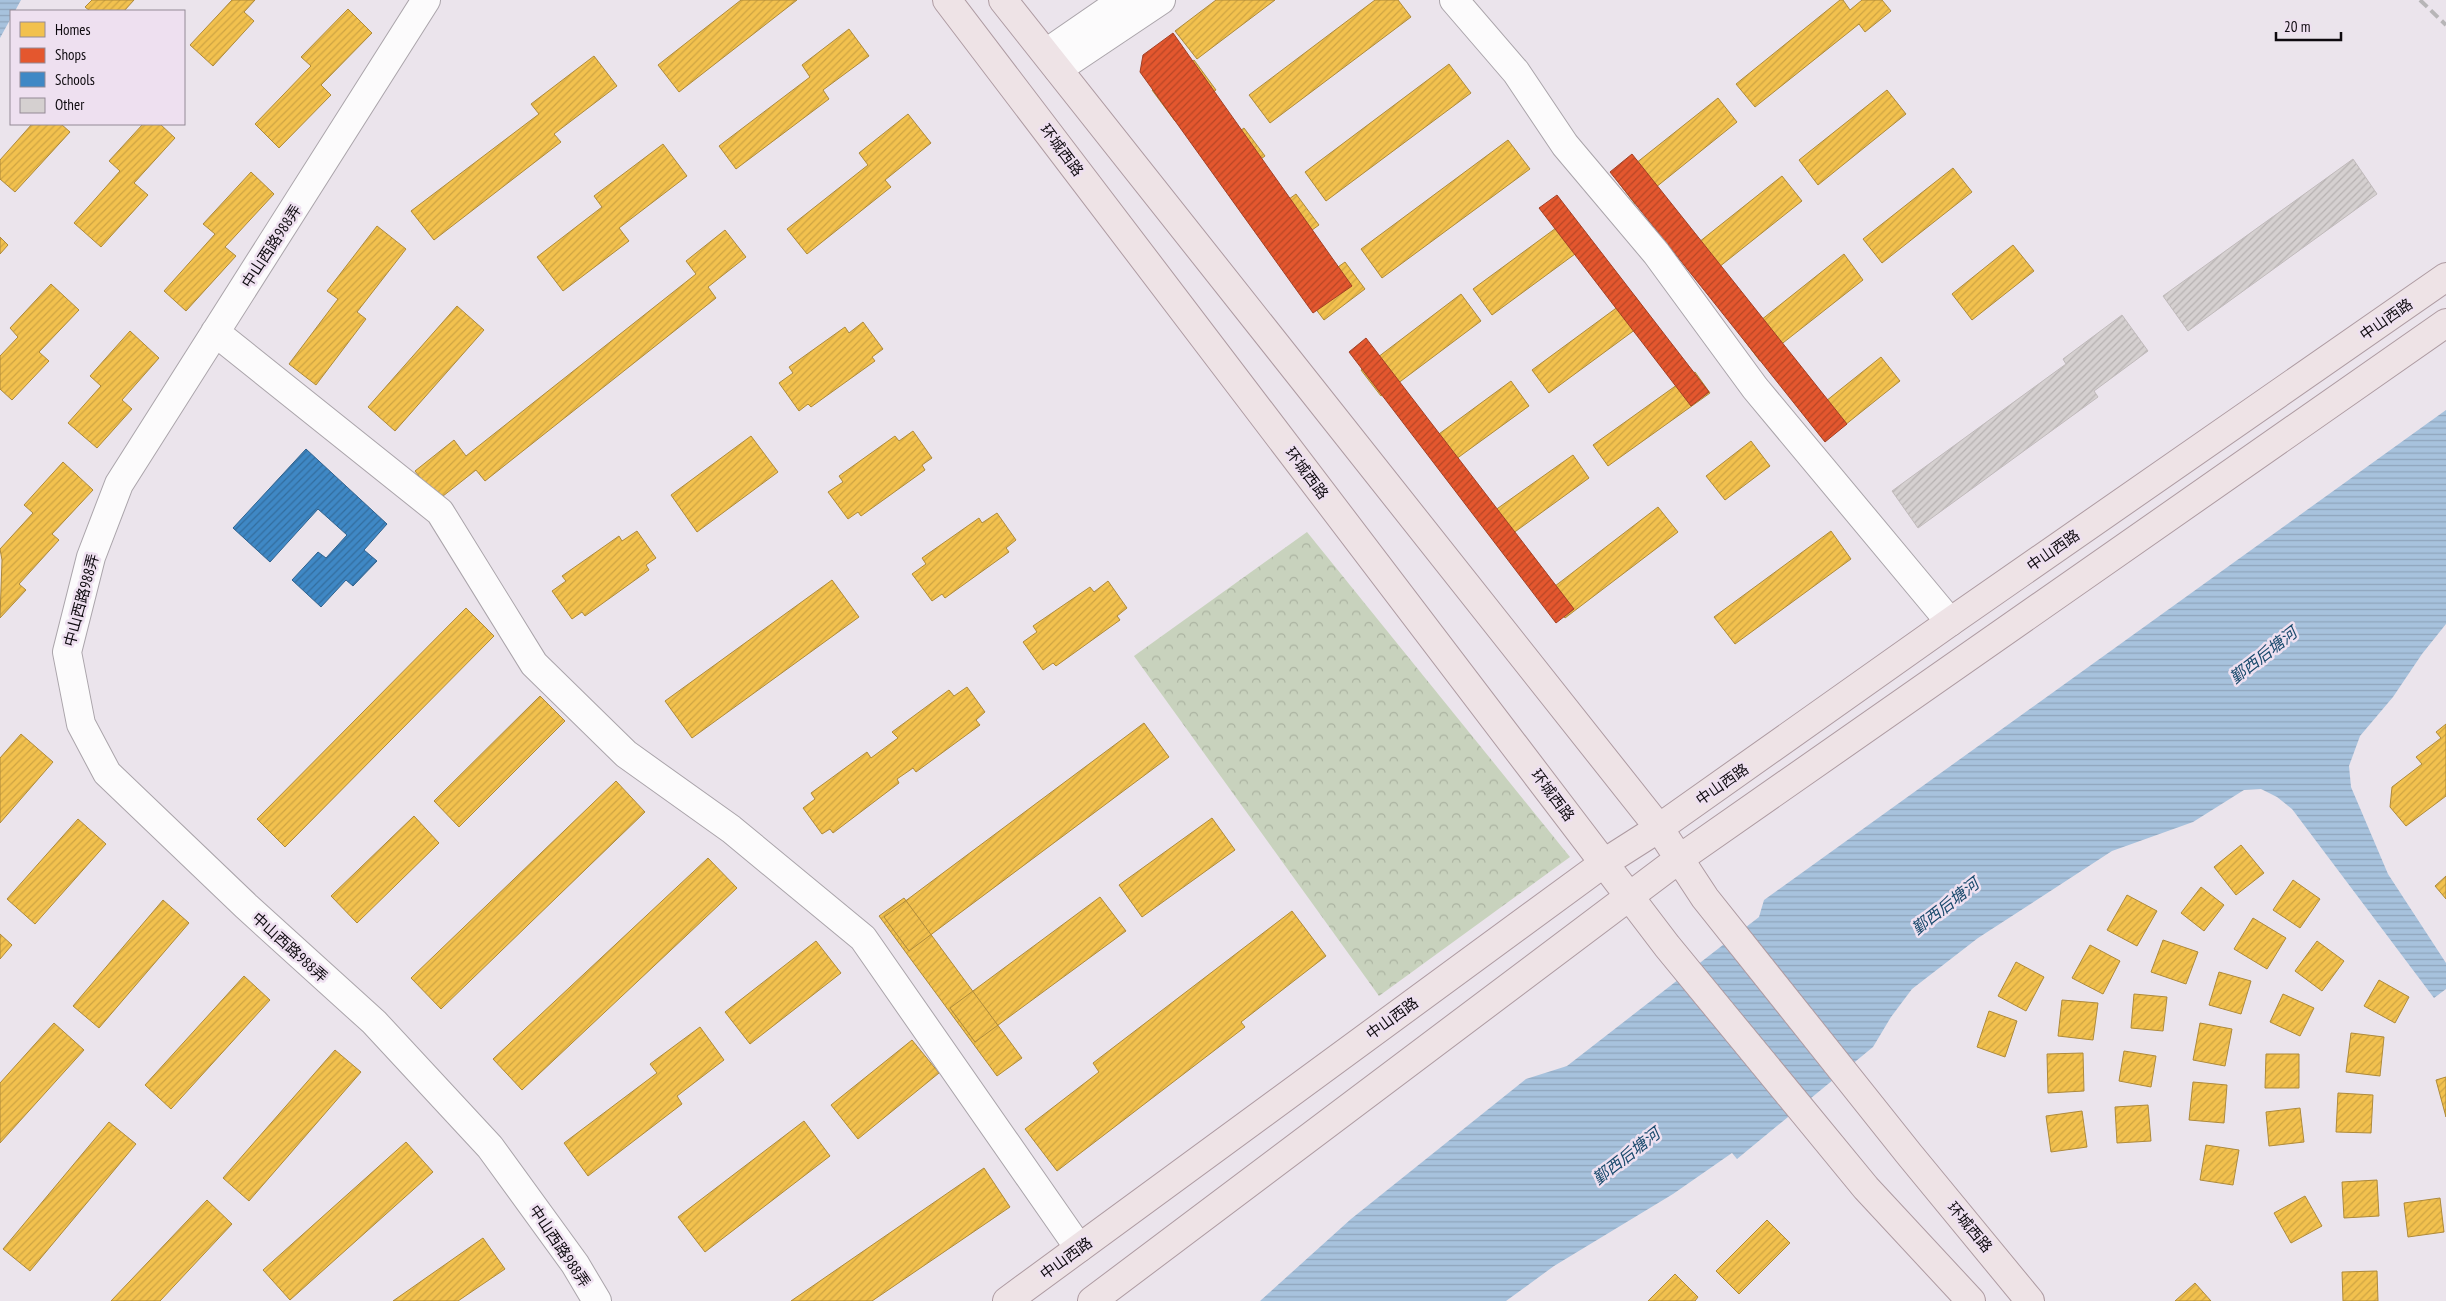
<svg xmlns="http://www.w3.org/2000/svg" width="2446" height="1301" font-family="'PT Sans Narrow','Noto Sans SC',sans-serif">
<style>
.park{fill:url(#park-crowns)}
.water{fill:url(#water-rules)}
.homes{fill:url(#homes-hatch);stroke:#ae8a3b}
.shops{fill:url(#shops-hatch);stroke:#a44025}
.schools{fill:url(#schools-hatch);stroke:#30628e}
.building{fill:url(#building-hatch);stroke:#c0babb}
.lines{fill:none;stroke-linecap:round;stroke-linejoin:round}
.minor-casing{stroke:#aaa4aa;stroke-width:30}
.major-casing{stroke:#ae9ba2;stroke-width:30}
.minor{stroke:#fcfbfc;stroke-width:28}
.major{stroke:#eee3e6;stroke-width:28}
.rail{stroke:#b7b5b7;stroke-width:4;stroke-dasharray:10 5;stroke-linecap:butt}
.labels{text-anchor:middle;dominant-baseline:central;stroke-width:5;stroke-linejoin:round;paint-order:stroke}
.street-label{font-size:15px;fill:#0e0a0f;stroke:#eee0f0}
.water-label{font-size:16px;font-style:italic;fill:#17486b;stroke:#eee0f0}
</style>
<defs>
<pattern id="park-crowns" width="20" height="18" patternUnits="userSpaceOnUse" patternTransform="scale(1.25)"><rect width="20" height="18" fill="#c8d2bd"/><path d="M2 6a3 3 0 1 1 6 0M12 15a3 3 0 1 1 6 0" fill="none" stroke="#abb3a1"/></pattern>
<pattern id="water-rules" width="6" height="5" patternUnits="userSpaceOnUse" patternTransform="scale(1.25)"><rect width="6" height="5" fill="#a7c2dd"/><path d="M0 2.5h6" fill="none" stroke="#8fa5bc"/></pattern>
<pattern id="homes-hatch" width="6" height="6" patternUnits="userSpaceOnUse" patternTransform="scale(1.25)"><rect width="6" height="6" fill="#f2c14e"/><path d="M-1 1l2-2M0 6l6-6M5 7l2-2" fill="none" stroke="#cea443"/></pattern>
<pattern id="shops-hatch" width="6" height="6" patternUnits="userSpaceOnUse" patternTransform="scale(1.25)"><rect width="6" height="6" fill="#e4572e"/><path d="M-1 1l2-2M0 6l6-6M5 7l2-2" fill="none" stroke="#b74626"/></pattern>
<pattern id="schools-hatch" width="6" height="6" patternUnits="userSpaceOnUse" patternTransform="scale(1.25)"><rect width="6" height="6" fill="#3f88c5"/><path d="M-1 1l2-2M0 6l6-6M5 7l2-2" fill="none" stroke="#336d9e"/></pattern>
<pattern id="building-hatch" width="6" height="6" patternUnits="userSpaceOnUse" patternTransform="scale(1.25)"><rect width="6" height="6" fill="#d5d0d0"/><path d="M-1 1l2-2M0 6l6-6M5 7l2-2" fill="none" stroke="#b6b1b1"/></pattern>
</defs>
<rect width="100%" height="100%" fill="#ebe4ec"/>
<path class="park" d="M1307,532L1570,857L1379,996L1134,656Z"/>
<path class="water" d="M0,0H21L15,11H11V18L0,38Z
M2446,410V624L2422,654L2393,697L2360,736L2349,766L2351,787L2388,874L2446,963V989L2434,998L2292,809L2277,797L2261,789L2244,790L2193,822L2112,851L1978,938L1912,989L1891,1017L1873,1047L1737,1159L1732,1153L1673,1194L1554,1266L1506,1301H1260L1351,1219L1526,1079L1567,1066L1759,917L1764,900Z"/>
<path class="homes" d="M92,0H134L124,11H90L85,7Z
M232,0H255L244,12L254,21L213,66L190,45Z
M741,0H797L679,92L658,65Z
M1216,0H1275L1197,59L1175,31Z
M1375,0H1398L1411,17L1270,123L1249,95Z
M1840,0H1843L1850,10L1862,0H1882L1891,11L1865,32L1859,24L1755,107L1736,84Z
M348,9L372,33L321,85L331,95L279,148L255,124L311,66L301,57Z
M849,29L869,56L823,90L829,99L736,169L719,146L810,77L802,65Z
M594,56L617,86L554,134L561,142L434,240L411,211L539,114L531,104Z
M1194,60L1216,90L1175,121L1152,90Z
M1449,64L1471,93L1326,201L1305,172Z
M1887,90L1906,114L1818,185L1799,160Z
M1718,98L1737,122L1635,204L1616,179Z
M908,114L931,143L885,180L891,187L807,254L787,229L868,165L859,153Z
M32,124H61L70,132L15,192L0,179V160Z
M143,124H160L175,138L134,183L148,195L101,247L74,223L120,171L109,161Z
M1244,128L1265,156L1223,186L1203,158Z
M1508,140L1530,169L1382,278L1361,249Z
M663,144L687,176L619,228L629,241L563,291L537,257L602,207L594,196Z
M1953,168L1972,192L1882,263L1863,239Z
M251,172L274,194L225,247L236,256L186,311L164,291L215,234L203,224Z
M1782,176L1802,201L1699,283L1679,258Z
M1296,194L1319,225L1276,256L1253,225Z
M1571,217L1590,243L1492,315L1473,289Z
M377,226L406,249L357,312L366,319L316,385L289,364L338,299L327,291Z
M725,230L746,257L708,287L716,298L485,481L476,470L438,500L415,471L454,440L466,456L696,274L686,261Z
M0,237L8,245L0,254Z
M2013,245L2034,271L1972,320L1952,294Z
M1844,254L1863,280L1760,361L1741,336Z
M1345,262L1365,289L1324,320L1303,292Z
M51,284L79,310L39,352L49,361L12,400L0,389V356L18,337L10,328Z
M1461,294L1481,321L1381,396L1361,370Z
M1634,295L1651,318L1549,393L1532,370Z
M457,306L484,330L395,431L368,407Z
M863,322L883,349L872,357L875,361L811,407L808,404L799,411L779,383L793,373L789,367L845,327L849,333Z
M130,331L159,358L122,400L132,409L97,448L68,423L101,386L90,376Z
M1881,357L1900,381L1825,441L1806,417Z
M1695,372L1710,393L1608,466L1593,445Z
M1511,381L1529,406L1441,470L1424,445Z
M913,431L932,458L922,465L925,470L861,516L858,512L848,519L828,492L843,482L839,476L895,436L899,441Z
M751,436L778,472L697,532L671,495Z
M1751,441L1770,466L1725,500L1706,476Z
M1573,455L1589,478L1501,542L1484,518Z
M63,462L93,490L52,534L59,540L19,584L26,590L0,618L2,560L0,549L33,513L24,505Z
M1658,507L1678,532L1565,618L1546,593Z
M997,513L1016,540L1006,548L1009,552L945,598L942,594L932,601L912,574L926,564L922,558L979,518L982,523Z
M637,531L656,558L646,565L649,570L585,616L582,612L572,619L552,591L566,581L562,576L619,536L622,541Z
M1831,531L1851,559L1735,644L1714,617Z
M832,580L859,617L692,738L665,701Z
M1108,581L1127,608L1117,616L1120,620L1056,666L1053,663L1043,670L1023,642L1037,632L1033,626L1090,587L1094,592Z
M466,608L494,636L285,847L257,819Z
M967,687L985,712L976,720L980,725L916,772L913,768L897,779L899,783L833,833L830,829L822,834L803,808L815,799L811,793L867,752L871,758L898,738L892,732L949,690L954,696Z
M540,696L565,721L459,827L434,801Z
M1144,723L1169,757L909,951L884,917Z
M2446,724V796L2406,826L2390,807L2392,787L2422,764L2416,757L2441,738L2436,732Z
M21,734L53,762L0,823V758Z
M616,781L645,812L441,1009L411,978Z
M414,816L439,843L357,923L331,896Z
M1212,818L1235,850L1142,917L1119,885Z
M78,819L106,844L35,924L7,899Z
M2241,845L2264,873L2236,895L2214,867Z
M708,858L737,888L522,1090L493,1059Z
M2446,876V899L2435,886Z
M2293,880L2320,899L2300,928L2273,910Z
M2201,887L2224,905L2204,931L2181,913Z
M2127,895L2157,911L2137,946L2107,930Z
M1100,897L1126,931L975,1042L950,1008Z
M904,898L1022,1058L997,1076L879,916Z
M163,900L189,923L99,1028L73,1006Z
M1292,911L1326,956L1241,1022L1245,1027L1057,1171L1025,1129L1099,1072L1093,1063Z
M2253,918L2286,938L2267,969L2234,949Z
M0,934L12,945L0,959Z
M2163,940L2198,952L2186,984L2151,972Z
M816,941L841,973L750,1044L725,1012Z
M2317,941L2344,961L2322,991L2295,971Z
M2090,945L2120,961L2103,994L2072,978Z
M2016,962L2044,977L2026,1011L1998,996Z
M2219,972L2251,981L2241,1014L2209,1005Z
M244,976L270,1000L171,1109L145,1085Z
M2379,980L2409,997L2395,1023L2364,1006Z
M2134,994L2167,997L2163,1031L2131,1028Z
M2283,994L2314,1008L2300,1036L2270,1022Z
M2062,1000L2098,1003L2093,1040L2058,1036Z
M1989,1011L2017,1021L2005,1057L1977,1047Z
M54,1023L84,1050L0,1143V1083Z
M2200,1023L2232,1029L2225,1066L2193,1060Z
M700,1027L724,1060L677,1096L682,1104L588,1176L564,1143L657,1073L650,1064Z
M2351,1033L2384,1037L2380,1076L2346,1072Z
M912,1040L939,1073L858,1139L831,1105Z
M335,1050L361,1072L249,1201L223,1178Z
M2124,1051L2156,1056L2151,1087L2119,1081Z
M2083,1053L2084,1091L2048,1093L2047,1054Z
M2266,1054H2299V1088H2265Z
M2446,1077V1117L2436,1080Z
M2193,1082L2227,1085L2224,1123L2189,1120Z
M2338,1093L2373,1095L2371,1133L2336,1132Z
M2148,1105L2151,1141L2117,1143L2115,1107Z
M2300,1108L2304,1142L2269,1146L2266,1112Z
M2082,1111L2087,1147L2051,1152L2046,1116Z
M804,1121L830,1156L705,1252L678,1217Z
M109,1122L136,1144L30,1271L3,1249Z
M406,1142L433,1172L290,1300L263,1270Z
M2206,1145L2239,1150L2233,1185L2200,1180Z
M984,1168L1010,1207L872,1301H791Z
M2377,1180L2379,1216L2344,1218L2342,1182Z
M2305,1196L2322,1226L2291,1243L2274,1213Z
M2440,1198L2444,1232L2408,1237L2404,1203Z
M207,1200L232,1224L160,1301H111Z
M1767,1220L1790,1243L1739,1294L1716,1271Z
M483,1238L505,1269L458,1301H393Z
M2377,1271L2378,1301H2343L2342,1272Z
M1675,1274L1698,1297L1695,1301H1648Z
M2195,1283L2211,1301H2175Z"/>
<path class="shops" d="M1173,33L1352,286L1313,313L1140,72L1143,55Z
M1632,154L1847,424L1825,442L1610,172Z
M1557,195L1709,392L1691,406L1539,208Z
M1366,338L1574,609L1556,623L1349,352Z"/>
<path class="schools" d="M306,449L387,524L364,550L377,561L353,586L346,580L321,607L292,580L318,552L326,558L347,535L318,509L270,562L233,528Z"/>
<path class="building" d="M2353,159L2377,194L2188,331L2163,296Z
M2122,315L2148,351L2094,391L2098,397L1918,528L1892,491L2066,364L2063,359Z"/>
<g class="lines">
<g class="minor-casing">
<path id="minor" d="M426,0L119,484L91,557L67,652L81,724L107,773L246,906L374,1022L490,1147L575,1264L597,1301
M1454,0L1516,72L1565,145L1656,253L1755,388L1950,622
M1046,53L1123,0
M1058,69L1161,0
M215,332L440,512L534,664L626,754L731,829L863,938L1079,1248"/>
</g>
<g class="major-casing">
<path id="major" d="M947,0L1667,946L1866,1188L1971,1301
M1003,0L1659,828L1705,898L1909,1154L2030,1301
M1007,1301L1604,863L1659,828L1950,622L2446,277
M1092,1301L1679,859L2446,323"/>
</g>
<use href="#minor" class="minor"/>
<use href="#major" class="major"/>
<path class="rail" d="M2420,0L2446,25"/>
</g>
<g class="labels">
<g class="street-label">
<text transform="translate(1062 150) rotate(53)">环城西路</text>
<text transform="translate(271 246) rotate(-57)">中山西路988弄</text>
<text transform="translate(2386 319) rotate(-35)">中山西路</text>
<text transform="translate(1307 473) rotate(53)">环城西路</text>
<text transform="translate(2053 550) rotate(-35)">中山西路</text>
<text transform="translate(81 600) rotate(-75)">中山西路988弄</text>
<text transform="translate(1722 784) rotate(-35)">中山西路</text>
<text transform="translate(1553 795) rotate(53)">环城西路</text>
<text transform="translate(290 947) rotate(42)">中山西路988弄</text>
<text transform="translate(1392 1018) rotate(-36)">中山西路</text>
<text transform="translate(1970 1227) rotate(50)">环城西路</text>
<text transform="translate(560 1246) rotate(56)">中山西路988弄</text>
<text transform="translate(1066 1258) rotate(-36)">中山西路</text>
</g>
<g class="water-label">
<text transform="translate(2263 655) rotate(-38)">鄞西后塘河</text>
<text transform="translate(1945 906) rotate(-38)">鄞西后塘河</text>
<text transform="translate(1626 1156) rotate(-38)">鄞西后塘河</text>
</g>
</g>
<rect x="10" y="10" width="175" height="115" fill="#eee0f0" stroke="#948a96"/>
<rect x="20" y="22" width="25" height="15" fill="#f2c14e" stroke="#948a96"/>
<text x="55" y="35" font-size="15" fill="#0e0a0f">Homes</text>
<rect x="20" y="48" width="25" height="15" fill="#e4572e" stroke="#948a96"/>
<text x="55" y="60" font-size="15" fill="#0e0a0f">Shops</text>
<rect x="20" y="72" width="25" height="15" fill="#3f88c5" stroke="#948a96"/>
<text x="55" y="85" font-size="15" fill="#0e0a0f">Schools</text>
<rect x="20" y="98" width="25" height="15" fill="#d5d0d0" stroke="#948a96"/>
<text x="55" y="110" font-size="15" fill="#0e0a0f">Other</text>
<path d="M2276 32v8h65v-8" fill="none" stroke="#0e0a0f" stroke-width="2.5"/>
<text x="2284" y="32" font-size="15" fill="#0e0a0f" stroke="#eee0f0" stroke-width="4" paint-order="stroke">20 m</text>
</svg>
